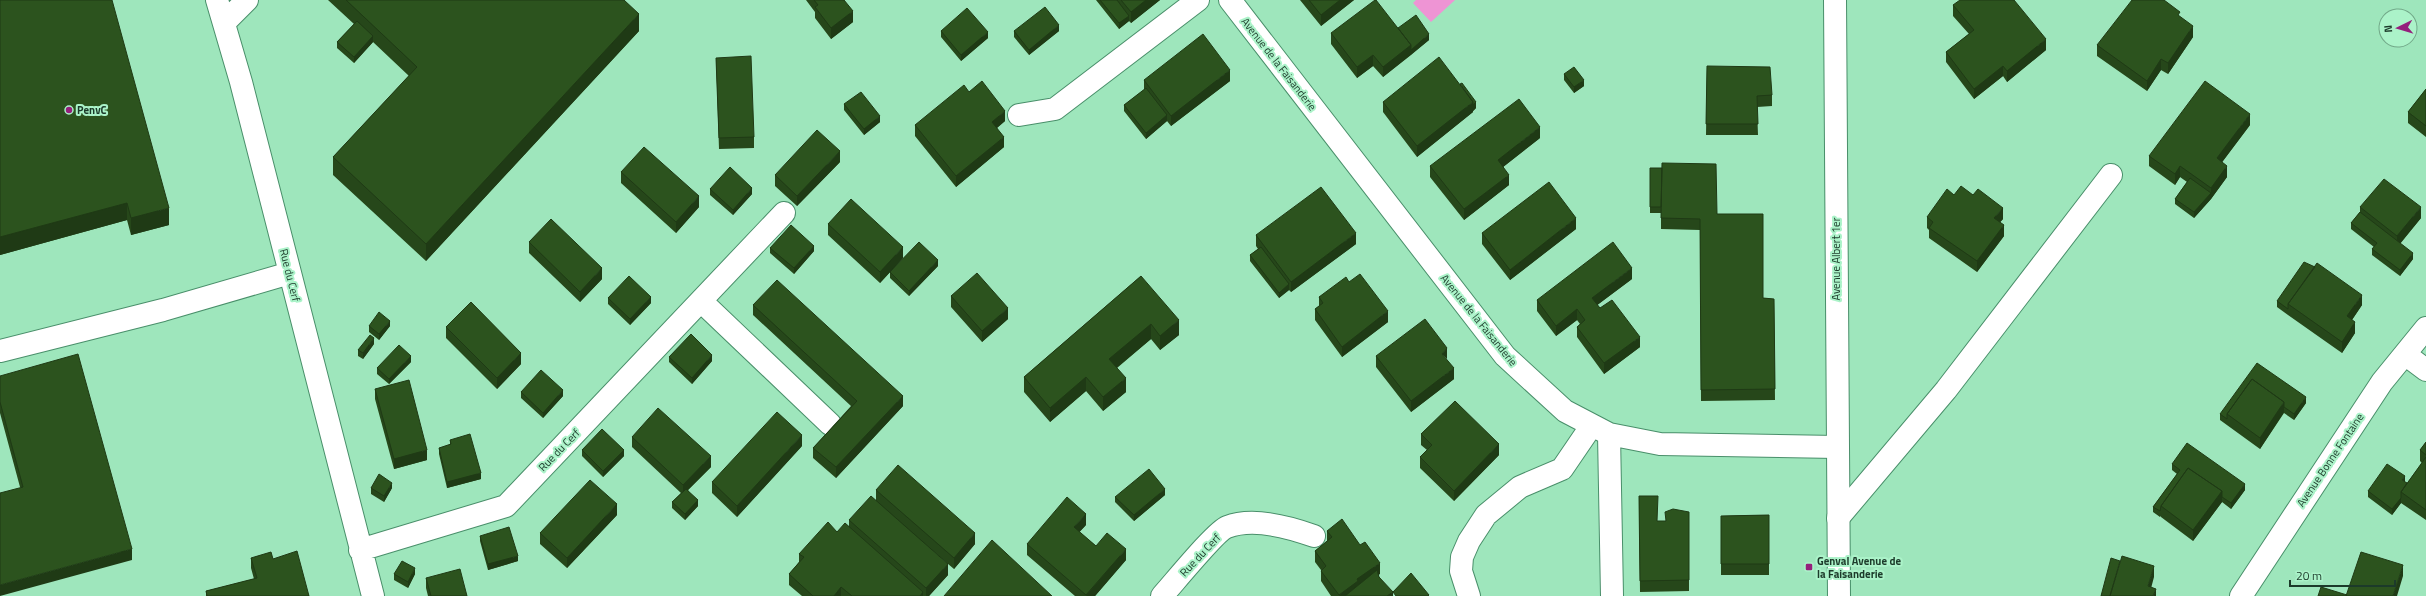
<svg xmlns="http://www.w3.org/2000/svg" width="2426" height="596" font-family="'Titillium Web',sans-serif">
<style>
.water{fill:#ee94d4}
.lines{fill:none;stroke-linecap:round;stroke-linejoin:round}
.minor-casing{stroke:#498f6a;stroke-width:24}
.major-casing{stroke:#498f6a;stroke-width:24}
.minor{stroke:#fff;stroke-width:22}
.major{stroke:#fff;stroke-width:22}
.wall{fill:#26471a}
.shaded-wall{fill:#1f3a15}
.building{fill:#2c531e;stroke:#1f3a15}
.poi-dot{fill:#951f7c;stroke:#abf3c9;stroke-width:1.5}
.labels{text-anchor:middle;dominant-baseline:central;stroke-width:4;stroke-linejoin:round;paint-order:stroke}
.street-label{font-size:11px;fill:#1c3a2a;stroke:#abf3c9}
.poi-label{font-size:11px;font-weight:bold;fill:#1c3a2a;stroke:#abf3c9;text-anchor:start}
</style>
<rect width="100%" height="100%" fill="#9ee6bc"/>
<path class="water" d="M1416,0H1455L1431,22L1413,3Z"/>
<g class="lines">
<g class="minor-casing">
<path id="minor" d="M217,0L241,82L373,596
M1230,0L1505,356L1565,411L1609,434L1660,444L1837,447
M224,23L247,0
M1019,115L1055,109L1198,0
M701,301L830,424
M0,351L163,310L290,273
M2406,355L2426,370
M1609,434L1612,596
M1838,518L1946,390L2111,175
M360,550L506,506L784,213
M1162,596C1173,584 1216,531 1227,527C1253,517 1289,527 1314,536
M1469,596L1461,571L1462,557L1469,541L1486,515L1520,487L1562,469L1592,425
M2241,596L2382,382L2426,328"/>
</g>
<g class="major-casing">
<path id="major" d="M1835,0L1839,596"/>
</g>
<use href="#minor" class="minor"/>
<use href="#major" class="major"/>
</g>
<path class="wall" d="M0,0L169,225L131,235L127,220L0,255Z
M328,0H624L639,31L426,261L333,175V157L409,76L373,42L354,63L337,48V42L354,24Z
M806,0H845H844L853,22L831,39L815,18V12Z
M1096,0H1160L1131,23L1129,21L1119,29Z
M1300,0H1354L1321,26Z
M1953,5L2046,50L2007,82L2003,76L1974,99L1946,62V52L1969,34L1953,16Z
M2180,17L2193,37L2168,74L2161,70L2147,91L2097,56V45Z
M1398,28L1429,40L1383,77L1373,66L1357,78L1331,44V33Z
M941,31L988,38L961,61L941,37Z
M1014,31H1059L1029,55L1014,37Z
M716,58L754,137V148L719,149Z
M1707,66L1772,95V106L1757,107L1758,135H1706Z
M1564,74L1584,86L1574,93L1564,80Z
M1144,80L1230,81L1171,126L1167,121L1146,139L1124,111V105L1144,90Z
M2426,89V137L2408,123V112Z
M969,92L1005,121L997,128L1004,147L956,187L915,136V125Z
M1383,102L1476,108L1473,111V112L1417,157L1383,112Z
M844,104L880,122L864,135L844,110Z
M2250,125L2222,162L2227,177L2211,199L2194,218L2175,204V199L2187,182L2180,177L2175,185L2149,166V156Z
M1540,138L1503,167L1509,185L1464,220L1430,177V166Z
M840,162L797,206L775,186V175Z
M1650,168L1717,214L1763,298L1774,299L1775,400L1701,401L1700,230L1661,229V213H1650Z
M621,172L699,207L676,233L621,183Z
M710,189L752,194L733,215L710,195Z
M1954,195L2003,219L2000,222L2004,236L1977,272L1929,238V230L1927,228V217Z
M2360,207L2421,218L2400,244L2413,259L2400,276L2372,255V249L2374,247L2351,229V223L2360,212Z
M828,224L903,258L880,283L828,235Z
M1576,229L1510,280L1482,244V233Z
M1256,235L1356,244L1291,292L1289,290L1279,298L1250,261V255L1258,249L1256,246Z
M529,242L602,279L580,302L529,253Z
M770,248L814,251L794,274L770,253Z
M938,266L909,296L890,278V272Z
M1141,276L1179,335L1160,350L1151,339L1117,368L1126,392L1103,411L1086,391L1050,422L1024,392V377Z
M1632,279L1597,305L1600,308L1640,347L1604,374L1577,337V327L1580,324L1577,320L1556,336L1537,311V300Z
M1349,282L1388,322L1342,357L1315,320V309L1319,306V297Z
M951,296L1008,319L982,342L951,307Z
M608,298L651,303L630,325L608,304Z
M2277,301L2362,305L2352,320L2355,333L2342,353L2288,315L2277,307Z
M753,305L903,406L836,478L813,458V448L851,406L753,315Z
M369,326H390L379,340L369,332Z
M446,327L521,364L497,389L446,338Z
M374,344L363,359L358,356V350Z
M1376,356L1454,379L1411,412L1376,367Z
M669,357L712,361L692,384L669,362Z
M411,362L389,384L377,374V368Z
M0,376L132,560L20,487L0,413Z
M375,389L427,460L394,469L375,399Z
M521,392L563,396L543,418L521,398Z
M2306,403L2294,420L2284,413L2260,449L2220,420V414Z
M1421,434L1499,455L1454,501L1420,468V457L1427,450L1421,445Z
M632,437L711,467L688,490L698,506L685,520L672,508V502L681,493L632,447Z
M450,440L481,479L447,488L439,454V448L450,445Z
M2426,442V520L2401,503L2392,515L2368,497V491L2405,482L2407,483L2422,463L2420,461V450Z
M802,446L737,517L712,493V482Z
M582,450L624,456L603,477L582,456Z
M2172,464L2245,490L2231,509L2222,502L2193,541L2161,517V516L2160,517L2153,512V507L2177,474L2172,470Z
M371,488H392L384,502L371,494Z
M876,490L975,544L954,569L922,542L948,575L929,596H802L789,585V574L799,562V554L837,532L849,526V520L876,500Z
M1165,495L1134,521L1115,502V497Z
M1639,496L1657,521H1665L1689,512V591L1640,592Z
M617,515L567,568L540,544V533Z
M1769,515V575H1721V516Z
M1086,525L1079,532L1096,546L1126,560L1095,596H1075L1027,555V544Z
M1327,531L1380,574H1379V577L1393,596H1331L1321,581V570L1315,562V551L1327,541Z
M480,536L518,561L488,570L480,541Z
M251,558L273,559L309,596H206V591L254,579L251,568Z
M394,574H415L408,588L394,580Z
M426,578L467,596H428L426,588Z"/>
<path class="shaded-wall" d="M1146,0H1160L1131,23V12Z
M1340,0H1354L1321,26V15Z
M853,11V22L831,39V28Z
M639,14V31L426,261V244Z
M1129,16V21L1119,29V23Z
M1059,25V31L1029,55V50Z
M2193,26V37L2168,74V63Z
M988,32V38L961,61V55Z
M1429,34V40L1411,55V50Z
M373,36V42L354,63V57Z
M2046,39V50L2007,82V71Z
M1411,45V55L1383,77V67Z
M1373,55V66L1357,78V67Z
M2161,59V70L2147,91V81Z
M2003,66V76L1974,99V89Z
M1230,70V81L1171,126V116Z
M1584,80V86L1574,93V87Z
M1473,102H1476V108L1473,111V112L1417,157V146Z
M1005,111V121L992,132V122Z
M2250,114V125L2217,169V158Z
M1167,115V121L1146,139V133Z
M880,116V122L864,135V129Z
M1540,127V138L1498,171V160Z
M1004,137V147L956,187V176Z
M840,151V162L797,206V196Z
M2180,166V177L2175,185V174Z
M2227,166V177L2211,199V188Z
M1509,175V185L1464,220V209Z
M752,188V194L733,215V210Z
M2211,193V199L2194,218V212Z
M699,196V207L676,233V222Z
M127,203V220L0,255V237Z
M2421,207V218L2397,247V236Z
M169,208V225L131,235V218Z
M2003,208V219L1994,229V218Z
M1576,218V229L1510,280V270Z
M2004,225V236L1977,272V261Z
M1356,233V244L1291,292V282Z
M814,246V251L794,274V268Z
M903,247V258L880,283V272Z
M2413,253V259L2400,276V270Z
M938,260V266L909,296V291Z
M602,268V279L580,302V292Z
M1632,268V279L1592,309V298Z
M1289,284V290L1279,298V293Z
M2362,295V305L2347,327V316Z
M651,297V303L630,325V319Z
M1008,308V319L982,342V331Z
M1577,309V320L1556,336V326Z
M1388,311V322L1342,357V347Z
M1179,320V335L1160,350V336Z
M390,321V326L379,340V334Z
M2355,322V333L2342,353V342Z
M1151,324V339L1109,374V359Z
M1640,337V347L1604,374V363Z
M374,338V344L363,359V353Z
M1447,348V359L1442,354Z
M521,353V364L497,389V378Z
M712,355V361L692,384V378Z
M411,356V362L389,384V379Z
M1454,368V379L1411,412V401Z
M1086,377V391L1050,422V408Z
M1126,378V392L1103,411V397Z
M563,390V396L543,418V413Z
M903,396V406L836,478V467Z
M2306,397V403L2294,420V414Z
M2284,402V412L2260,449V438Z
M802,435V446L737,517V506Z
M1499,444V455L1454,501V491Z
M427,450V460L394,469V459Z
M624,450V456L603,477V471Z
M711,456V467L683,495V485Z
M481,473V479L447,488V482Z
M2405,476V482L2402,480Z
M392,483V488L384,502V496Z
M2245,484V490L2231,509V503Z
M1165,489V495L1134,521V515Z
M2222,491V502L2193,541V530Z
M2401,498V503L2392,515V509Z
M698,500V506L685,520V514Z
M617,504V515L567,568V558Z
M1086,514V525L1074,538V527Z
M975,533V544L954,569V558Z
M132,549V560L0,596V585Z
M1126,549V560L1095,596H1086Z
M518,556V561L488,570V564Z
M1380,563V574L1358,589L1352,596H1339L1357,579Z
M948,564V575L929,596H926V588Z
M2403,565V576L2397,596H2393Z
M2154,566V577L2149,596L2148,586Z
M415,568V574L408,588V582Z
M841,587V596H834Z
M2156,589V596H2153Z
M923,592V596H920Z
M1393,592V596H1387Z"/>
<path class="building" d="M0,0H112L169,208L131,218L127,203L0,237Z
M346,0H624L639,14L426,244L333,157L417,67Z
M814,0H844L853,11L831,28L815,7L818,5Z
M1100,0H1117L1129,16L1119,23Z
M1121,0H1146L1131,12Z
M1309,0H1340L1321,15Z
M1375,0H1376L1411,45L1383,67L1373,55L1357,67L1331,33Z
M1960,0H2014L2046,39L2007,71L2003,66L1974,89L1946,52L1974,30L1953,5Z
M2132,0H2164L2180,12L2178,15L2193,26L2168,63L2161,59L2147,81L2097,45Z
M1045,7L1059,25L1029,50L1014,31Z
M967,8L988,32L961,55L941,31Z
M1416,15L1429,34L1411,50V45L1398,28Z
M357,21L373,36L354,57L337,42Z
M1203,34L1230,70L1171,116L1144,80Z
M751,56L754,137L719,138L716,58Z
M1439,57L1473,102L1417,146L1383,102Z
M1707,66L1770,67L1772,95L1757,96L1758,124H1706Z
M1574,67L1584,80L1574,87L1564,74Z
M982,81L1005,111L992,122L1004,137L956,176L915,125L964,85L969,92Z
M2205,81L2250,114L2217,158L2227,166L2211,188L2180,166L2175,174L2149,156Z
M1462,83L1476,102L1473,105V102L1460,84Z
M1146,88L1167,115L1146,133L1124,105Z
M2426,89V126L2408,112Z
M861,92L880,116L864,129L844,104Z
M1519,99L1540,127L1498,160L1509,175L1464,209L1430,166Z
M817,130L840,151L797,196L775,175Z
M644,147L699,196L676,222L621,172Z
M1662,163L1716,164L1717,214H1763V298L1774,299L1775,389L1701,390L1700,219L1661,218Z
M730,167L752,188L733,210L710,189Z
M1650,168H1662L1661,207H1650Z
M2190,178L2211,193L2194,212L2175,199Z
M2384,179L2421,207L2397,236L2360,207Z
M1549,182L1576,218L1510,270L1482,233Z
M1961,186L1973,195L1978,189L2003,208L1994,218L2004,225L1977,261L1929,228L1933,222L1927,217L1947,189L1954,195Z
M1321,187L1356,233L1291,282L1256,235Z
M851,199L903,247L880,272L828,224Z
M2360,212L2413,253L2400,270L2372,249L2377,243L2351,223Z
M551,219L602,268L580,292L529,242Z
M791,225L814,246L794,268L770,248Z
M919,242L938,260L909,291L890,272Z
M1613,242L1632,268L1592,298L1600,308L1612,300L1640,337L1604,363L1577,327L1585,320L1577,309L1556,326L1537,300Z
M1261,247L1289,284L1279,293L1250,255Z
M2304,262L2315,267L2288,304V309L2277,301Z
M2317,263L2362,295L2347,316L2355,322L2342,342L2288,304Z
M977,273L1008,308L982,331L951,296Z
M1360,274L1388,311L1342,347L1315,309L1323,303L1319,297L1346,277L1349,282Z
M629,276L651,297L630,319L608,298Z
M1141,276L1179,320L1160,336L1151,324L1109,359L1126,378L1103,397L1086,377L1050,408L1024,377Z
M777,280L903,396L836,467L813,448L857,401L753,305Z
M471,302L521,353L497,378L446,327Z
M379,312L390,321L379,334L369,326Z
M1425,319L1447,348L1442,354L1454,368L1411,401L1376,356Z
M691,334L712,355L692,378L669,357Z
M370,335L374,338L363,353L358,350Z
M399,345L411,356L389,379L377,368Z
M78,354L132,549L0,585V493L23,487L0,402V376Z
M2257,363L2306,397L2294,414L2284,407V402L2252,379L2227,414V419L2220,414Z
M541,370L563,390L543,413L521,392Z
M2252,379L2284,402L2260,438L2227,414Z
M409,380L427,450L394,459L375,389Z
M1455,401L1499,444L1454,491L1420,457L1432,445L1421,434Z
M658,408L711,456L683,485L632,437Z
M777,412L802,435L737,506L712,482Z
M602,429L624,450L603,471L582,450Z
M470,434L481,473L447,482L439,448L451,444L450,440Z
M2426,442V455L2420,450Z
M2187,443L2245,484L2231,503L2222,497V491L2188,468L2161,506L2160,511L2153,507L2180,470L2172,464Z
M2426,457V510L2401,492Z
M2387,464L2405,476L2402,480L2407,483L2401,492V498L2392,509L2368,491Z
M898,465L975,533L954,558L876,490Z
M2188,468L2222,491L2193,530L2161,506Z
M1149,469L1165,489L1134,515L1115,497Z
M379,474L392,483L384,496L371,488Z
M590,480L617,504L567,558L540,533Z
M686,489L698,500L685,514L672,502Z
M871,496L948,564L926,588L849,520Z
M1639,496H1658L1657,521H1666L1665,512L1673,509L1689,512V580L1640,581Z
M1067,497L1086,514L1074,527L1096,546L1107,533L1126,549L1086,595L1027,544Z
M1769,515V564H1721V516Z
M1342,519L1360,545L1365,542L1380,563L1357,579L1358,581L1339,595L1321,571L1326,566L1315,551L1332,537L1327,531Z
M828,522L837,532L845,523L923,592L920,596H852L841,587L834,596H813L789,574L804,557L799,554Z
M509,527L518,556L488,564L480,536Z
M992,540L1052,596H944Z
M297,551L309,596H207L206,591L257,578L251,558L271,552L273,559Z
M2361,552L2403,565L2393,596H2346Z
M2122,556L2154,566L2148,586L2156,589L2153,596H2110Z
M2111,558L2120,561L2110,596H2101Z
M402,561L415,568L408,582L394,574Z
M460,569L467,596H431L426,578Z
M1377,570L1379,577L1393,592L1387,596H1345Z
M1411,573L1429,595L1428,596H1396L1393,592Z
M2321,587L2347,595L2346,596H2318Z"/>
<g class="poi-dot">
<circle cx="69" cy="110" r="4"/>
<rect x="1805" y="563" width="8" height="8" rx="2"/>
</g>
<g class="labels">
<g class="street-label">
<text transform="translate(1279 64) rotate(52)">Avenue de la Faisanderie</text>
<text transform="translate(1836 259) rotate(-90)">Avenue Albert 1er</text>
<text transform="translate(290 275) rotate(76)">Rue du Cerf</text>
<text transform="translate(1479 320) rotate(51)">Avenue de la Faisanderie</text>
<text transform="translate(559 450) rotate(-46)">Rue du Cerf</text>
<text transform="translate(2330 460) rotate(-56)">Avenue Bonne Fontaine</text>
<text transform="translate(1200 555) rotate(-47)">Rue du Cerf</text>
</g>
<g class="poi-label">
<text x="77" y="110">PenvC</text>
<text x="1817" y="561">Genval Avenue de<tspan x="1817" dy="13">la Faisanderie</tspan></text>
</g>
</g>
<g transform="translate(2398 28) rotate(265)"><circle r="19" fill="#abf3c9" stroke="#72a989"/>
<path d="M0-3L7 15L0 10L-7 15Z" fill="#951f7c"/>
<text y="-6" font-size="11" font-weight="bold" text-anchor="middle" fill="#1c3a2a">N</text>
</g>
<path d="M2290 580v6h105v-6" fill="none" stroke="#1c3a2a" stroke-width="2"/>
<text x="2296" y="580" font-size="12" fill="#1c3a2a" stroke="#abf3c9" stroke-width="3" paint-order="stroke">20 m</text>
</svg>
